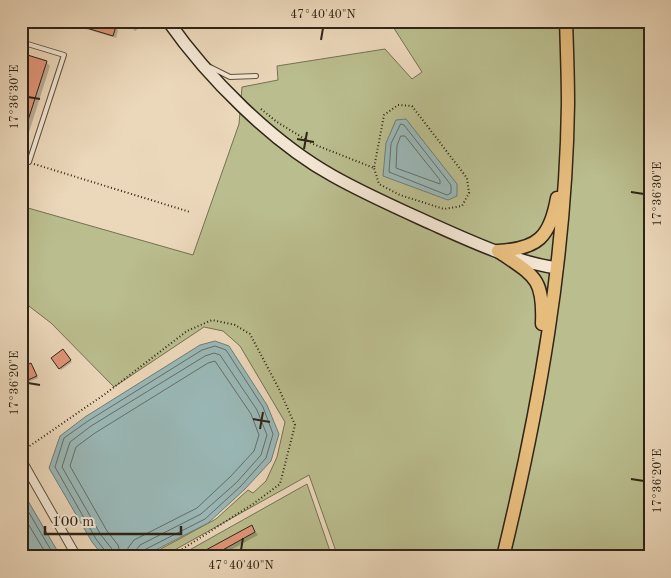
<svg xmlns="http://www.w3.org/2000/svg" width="671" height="578" font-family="'Old Standard TT',serif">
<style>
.green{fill:#babd8e;stroke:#757152}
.water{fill:#9ab8b7;stroke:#707d77}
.shadow{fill:#0003}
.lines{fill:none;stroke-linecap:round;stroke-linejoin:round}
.shore{stroke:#656e66;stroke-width:1}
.building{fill:#e1957a;stroke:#302516}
.lane-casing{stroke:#5f523f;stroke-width:6}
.street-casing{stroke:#5f523f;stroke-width:10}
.secondary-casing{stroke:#302516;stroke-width:14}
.primary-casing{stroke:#302516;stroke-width:15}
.path{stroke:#302516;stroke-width:2;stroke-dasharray:1 2.5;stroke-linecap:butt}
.lane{stroke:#f2e5d2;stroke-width:4}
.street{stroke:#f2e5d2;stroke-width:8}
.secondary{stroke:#f2e5d2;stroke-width:11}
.primary{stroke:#e6bc7d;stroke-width:12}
.ticks{fill:none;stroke:#302516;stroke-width:2}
.neatline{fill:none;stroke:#302516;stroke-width:2}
.ticks-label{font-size:12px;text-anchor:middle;fill:#302516}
</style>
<rect width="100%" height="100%" fill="#ebd7ba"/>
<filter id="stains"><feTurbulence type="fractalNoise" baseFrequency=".004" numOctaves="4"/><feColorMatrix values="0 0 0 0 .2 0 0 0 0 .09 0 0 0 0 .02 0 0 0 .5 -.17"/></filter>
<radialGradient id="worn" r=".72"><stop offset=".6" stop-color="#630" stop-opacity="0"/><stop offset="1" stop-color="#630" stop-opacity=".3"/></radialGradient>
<path class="green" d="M391,21H650V557H338L309,475L162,557H146L216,519L248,490L253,493L266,481L277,457L285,422L240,346L223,331L204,327L114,387L51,323L21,300V206L193,255L239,124L242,87L278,80L277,66L385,49L412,79L422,72L390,22Z
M307,484L332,557H177Z"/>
<path class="water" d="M406,119L457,184V196L448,200L383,176L386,143L396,120Z
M215,341L229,346L267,405L279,434L271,461L245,489L208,523L142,557H104L92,542L49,468L60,436L85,417L200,345Z
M21,489L61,557H21Z"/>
<path class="shadow" d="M125,21H133L139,28L135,31Z
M83,26L115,27L118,30L116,38L86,29Z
M21,54L46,62L50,66L24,148H21Z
M65,352L72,362L61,370L60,368Z
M33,366L38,378L21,385V369Z
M252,527L258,535L218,557H201Z"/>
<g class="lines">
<path class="shore" d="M401,124L404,125L451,185V193L447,195L389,172L391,144Z
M401,136H405L440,180V184L396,168L397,146Z
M21,499L55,557
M21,512L48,557
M107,557L106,552L96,539L55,467L64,438L88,421L202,350L215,346L226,350L263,407L273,434L266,458L241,486L205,519L144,550L141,557
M113,557L112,549L101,535L62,467L70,442L91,426L205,356L214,353L220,355L257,410L267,435L261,455L237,482L201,514L140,545L136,550L135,557
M121,557L118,545L107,531L70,466L76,447L95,433L208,363L215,361L251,414L259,435L254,451L231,476L197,508L134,540L128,548L127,557"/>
</g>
<path class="building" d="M71,21H99L116,26L113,36L70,23Z
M21,53L47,61L23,136H21Z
M63,349L71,360L59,369L51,358Z
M31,363L37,376L21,383V368Z
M252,525L255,532L210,557H193Z"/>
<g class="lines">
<g class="lane-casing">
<path id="lane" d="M21,42L64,55L29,162L21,160
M210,67L230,77L256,76"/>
</g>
<g class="street-casing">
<path id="street" d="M21,459L77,557"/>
</g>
<g class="secondary-casing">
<path id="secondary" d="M168,21C208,78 272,142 333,176C365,194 399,209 432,224C470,241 515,262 557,268"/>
</g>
<g class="primary-casing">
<path id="primary" d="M498,251C534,276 544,277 542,324
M498,251C538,249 550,237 557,198
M503,557C539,409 566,257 568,104C568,77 567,49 566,21"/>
</g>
<path class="path" d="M261,109L277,122L313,144L374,168L384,115L398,105L412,106L467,178L469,193L462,206L444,209L400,195L379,184L374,168
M34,164L190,212
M21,452L105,394L187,331L212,320L235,325L250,334L279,389L295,425L280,484L253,504L170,557"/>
<use href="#lane" class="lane"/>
<use href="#street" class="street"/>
<use href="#secondary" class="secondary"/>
<use href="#primary" class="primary"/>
</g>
<path class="ticks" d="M321,40L323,28M28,97L40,99M297,139L314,142M304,149L307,132M631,192L644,194M28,383L40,385M253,419L270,422M260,429L263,412M631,479L644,481M241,550L243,538"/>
<rect width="671" height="578" fill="none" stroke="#ebd7ba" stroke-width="55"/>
<path d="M45 526v8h136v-8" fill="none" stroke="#302516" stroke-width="2.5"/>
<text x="52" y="526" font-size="15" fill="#302516" stroke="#f2e5d2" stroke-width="4" paint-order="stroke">100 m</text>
<rect x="28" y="28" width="616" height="522" class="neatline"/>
<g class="ticks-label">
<text x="323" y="18">47°40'40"N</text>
<text transform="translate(14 97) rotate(-90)" y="4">17°36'30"E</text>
<text transform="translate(657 194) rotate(-90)" y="4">17°36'30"E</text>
<text transform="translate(14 383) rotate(-90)" y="4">17°36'20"E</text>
<text transform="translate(657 481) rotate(-90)" y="4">17°36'20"E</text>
<text x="241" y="569">47°40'40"N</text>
</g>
<rect width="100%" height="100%" filter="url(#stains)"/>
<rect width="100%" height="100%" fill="url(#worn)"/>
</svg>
